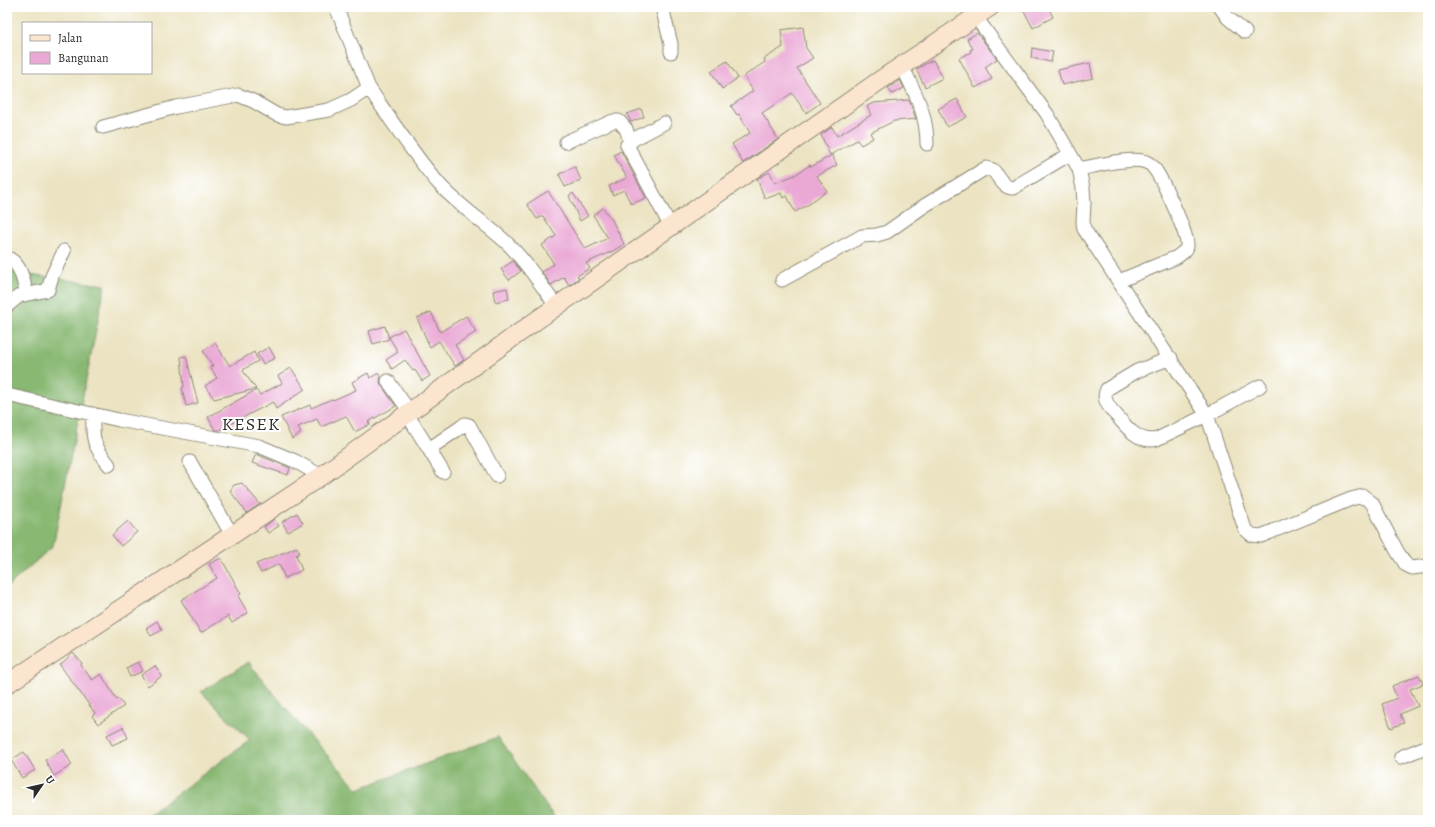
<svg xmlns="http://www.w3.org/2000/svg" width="1435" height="827" font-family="Alegreya,serif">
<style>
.forest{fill:#88b872;stroke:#5a724e}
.building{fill:#eaa9d5}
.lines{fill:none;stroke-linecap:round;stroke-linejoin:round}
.minor-casing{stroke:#8b8776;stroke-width:15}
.secondary-casing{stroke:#8b8776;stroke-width:20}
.minor{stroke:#fff;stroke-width:13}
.secondary{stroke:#fce5cf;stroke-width:18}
.labels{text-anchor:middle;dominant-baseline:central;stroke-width:4;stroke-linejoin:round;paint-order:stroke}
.quarter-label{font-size:18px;letter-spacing:1px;fill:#2b2b2b;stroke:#fff}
</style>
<rect width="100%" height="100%" fill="#fff"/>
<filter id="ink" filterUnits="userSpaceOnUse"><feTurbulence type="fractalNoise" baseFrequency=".025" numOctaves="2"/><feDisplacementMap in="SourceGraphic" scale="8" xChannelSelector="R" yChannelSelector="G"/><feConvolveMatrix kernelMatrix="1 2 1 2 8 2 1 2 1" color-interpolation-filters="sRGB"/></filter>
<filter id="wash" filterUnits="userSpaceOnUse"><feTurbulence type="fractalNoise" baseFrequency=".012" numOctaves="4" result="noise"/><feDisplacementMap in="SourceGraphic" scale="16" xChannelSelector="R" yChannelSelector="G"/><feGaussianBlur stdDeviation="0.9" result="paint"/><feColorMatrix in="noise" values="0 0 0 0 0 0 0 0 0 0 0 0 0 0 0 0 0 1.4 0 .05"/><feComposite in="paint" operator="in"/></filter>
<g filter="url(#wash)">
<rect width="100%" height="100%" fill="#ebe3c1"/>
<path class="forest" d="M7,272L105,285L53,546L7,587V382L13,370L7,367Z
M248,662L299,724L358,789L498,737L556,820H141L250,740L201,692Z"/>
<g id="blocks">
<path class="building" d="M1022,7H1048L1053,17L1033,28Z
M803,27L806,48L813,58L797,68L820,103L806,113L792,93L762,113L778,139L743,163L732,144L750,133L739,114L737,115L731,106L753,91L744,76L765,62L764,59L783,47L781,30Z
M977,33L997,59L985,67L992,79L975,88L959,58L971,52L970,50L973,49L967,39Z
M1032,48L1053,52L1051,62L1031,58Z
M933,60L943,78L925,87L916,69Z
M727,61L738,78L722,89L711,71Z
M1090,63L1093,78L1062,85L1058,70Z
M900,80L904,88L892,94L888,88Z
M957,99L967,117L947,127L938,109Z
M909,100L916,119L894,121L870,133L873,138L861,145L857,140L830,155L821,135L832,127L837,136L871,115L867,106L874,103Z
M641,109L644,117L631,122L627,114Z
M621,151L646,198L631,204L624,190L613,195L609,186L627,178L614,155Z
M832,155L837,165L817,176L827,191L811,202V203L795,212L787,196L783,198L781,193L765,199L757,179L762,176L770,172L775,183L795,175L810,165L811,167Z
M575,167L581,180L565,187L559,174Z
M548,191L585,249L608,238L593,215L603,208L612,220L624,244L613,251L586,263L590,268L577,276L579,278L569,285L564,277L551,285L542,272L554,264L542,245L556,236L543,216L537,219L527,204Z
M573,193L588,216L580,221L569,196Z
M513,261L521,271L509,280L501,269Z
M507,288L509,299L495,302L493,291Z
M431,312L440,332L466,316L476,332L455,345L464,360L455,366L439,341L430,347L417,318Z
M385,326L389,339L373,344L369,331Z
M404,329L430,376L422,381L415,370L413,371L405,360L392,369L386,360L398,352L389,337Z
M215,343L230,366L254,352L258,361L244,369V370L243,371L256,389L214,399L205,386L217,378L210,367L213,366L203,351Z
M269,347L275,358L263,364L257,354Z
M186,356L198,403L186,406L182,388L184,387L181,357Z
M291,368L305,389L276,409L273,402L219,430H215L208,417L256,390L260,395L282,383L278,376Z
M368,373L370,378L379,373L381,377L380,381L381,385L396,406L368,422L370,424L355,432L346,416L321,427L317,419L298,427L301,433L292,439L281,417L310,405L311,408L332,399L333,400L356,390L352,382Z
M256,454L290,468L288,475L252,463Z
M242,483L260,504L247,513L230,491L234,485Z
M297,513L303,523L288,532L282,522Z
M274,519L279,526L268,533L264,527Z
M128,521L137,532L121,546L112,535Z
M297,547L300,553L296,555L302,570L285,578L279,564L261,573L256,564Z
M221,558L241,594L238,596L248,613L232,623L228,616L201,633L181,600L217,578L209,564Z
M157,621L162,630L151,636L146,628Z
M73,653L82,663L81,665L92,680L101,674L117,700L118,698L124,706L98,724L92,716L95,713L60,665Z
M138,662L143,671L130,677L126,668Z
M155,666L162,676L148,686L141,675Z
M1419,675L1423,684L1410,689L1418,706L1400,714L1404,723L1391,728L1382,704L1397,698L1392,686Z
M123,727L128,738L112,745L107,735Z
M63,749L72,765L54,776L45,760Z
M24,752L35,770L22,778L11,760Z"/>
</g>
</g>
<g filter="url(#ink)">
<use href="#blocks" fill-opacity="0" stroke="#8b8776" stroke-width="1"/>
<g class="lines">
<g class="minor-casing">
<path id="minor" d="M662,7L671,44V52
M1220,7L1228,18L1245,32
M975,16L1047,114L1079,169L1083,188L1084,203L1083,222L1084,229L1207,415L1245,529L1252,535L1261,536L1351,499L1363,496L1372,503L1397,551L1406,565L1412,568L1428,566
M902,66C915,93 927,113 927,144
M369,88C391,120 413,154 439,184C459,206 484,222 506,242C526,261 541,285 557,307
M664,123L634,139L627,145L671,227
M103,127L176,107L238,95L253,101L277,115L286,117L329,110L351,100L369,88L336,7
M566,142L613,121H619L626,129L630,141
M1079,169C1095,166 1132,156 1146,162C1148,163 1152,165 1153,167C1161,176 1189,236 1187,246C1187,251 1180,254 1177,257L1119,281
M10,259C22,266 23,282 27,294
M782,280L862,236L877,235L887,232L924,206L986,168L993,170C998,176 1004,189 1013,188L1070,154
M7,306L19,296L48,290L52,276L64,251
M1171,358L1137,371L1107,389C1106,391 1105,394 1105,397C1106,404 1112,411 1117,416C1126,427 1140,444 1157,439L1207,415L1260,386
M388,381L410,412
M7,395L119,420L259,446L295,461L321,476
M93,414C92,439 93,445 109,465
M407,414L443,472
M429,449L461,427L465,424L469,425L497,476
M190,462L232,535
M1401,757L1428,746"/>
</g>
<g class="secondary-casing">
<path id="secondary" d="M7,684L321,476L537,320L879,81L990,7"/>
</g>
<use href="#minor" class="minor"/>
<use href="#secondary" class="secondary"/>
</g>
</g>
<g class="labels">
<g class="quarter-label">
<text x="251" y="424">KESEK</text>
</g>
</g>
<rect width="1435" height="827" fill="none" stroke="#fff" stroke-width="24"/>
<rect x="22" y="22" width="130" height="52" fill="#ffffff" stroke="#aaaaaa"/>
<rect x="30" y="35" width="20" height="6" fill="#fce5cf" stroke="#aaaaaa"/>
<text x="58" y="42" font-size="12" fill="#2b2b2b">Jalan</text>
<rect x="30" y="52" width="20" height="12" fill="#eaa9d5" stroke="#aaaaaa"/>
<text x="58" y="62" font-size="12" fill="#2b2b2b">Bangunan</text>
<g transform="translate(42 785) rotate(56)" stroke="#ffffff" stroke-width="3" paint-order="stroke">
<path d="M0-3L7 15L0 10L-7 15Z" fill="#2b2b2b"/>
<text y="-6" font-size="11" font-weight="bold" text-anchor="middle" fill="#2b2b2b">U</text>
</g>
</svg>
